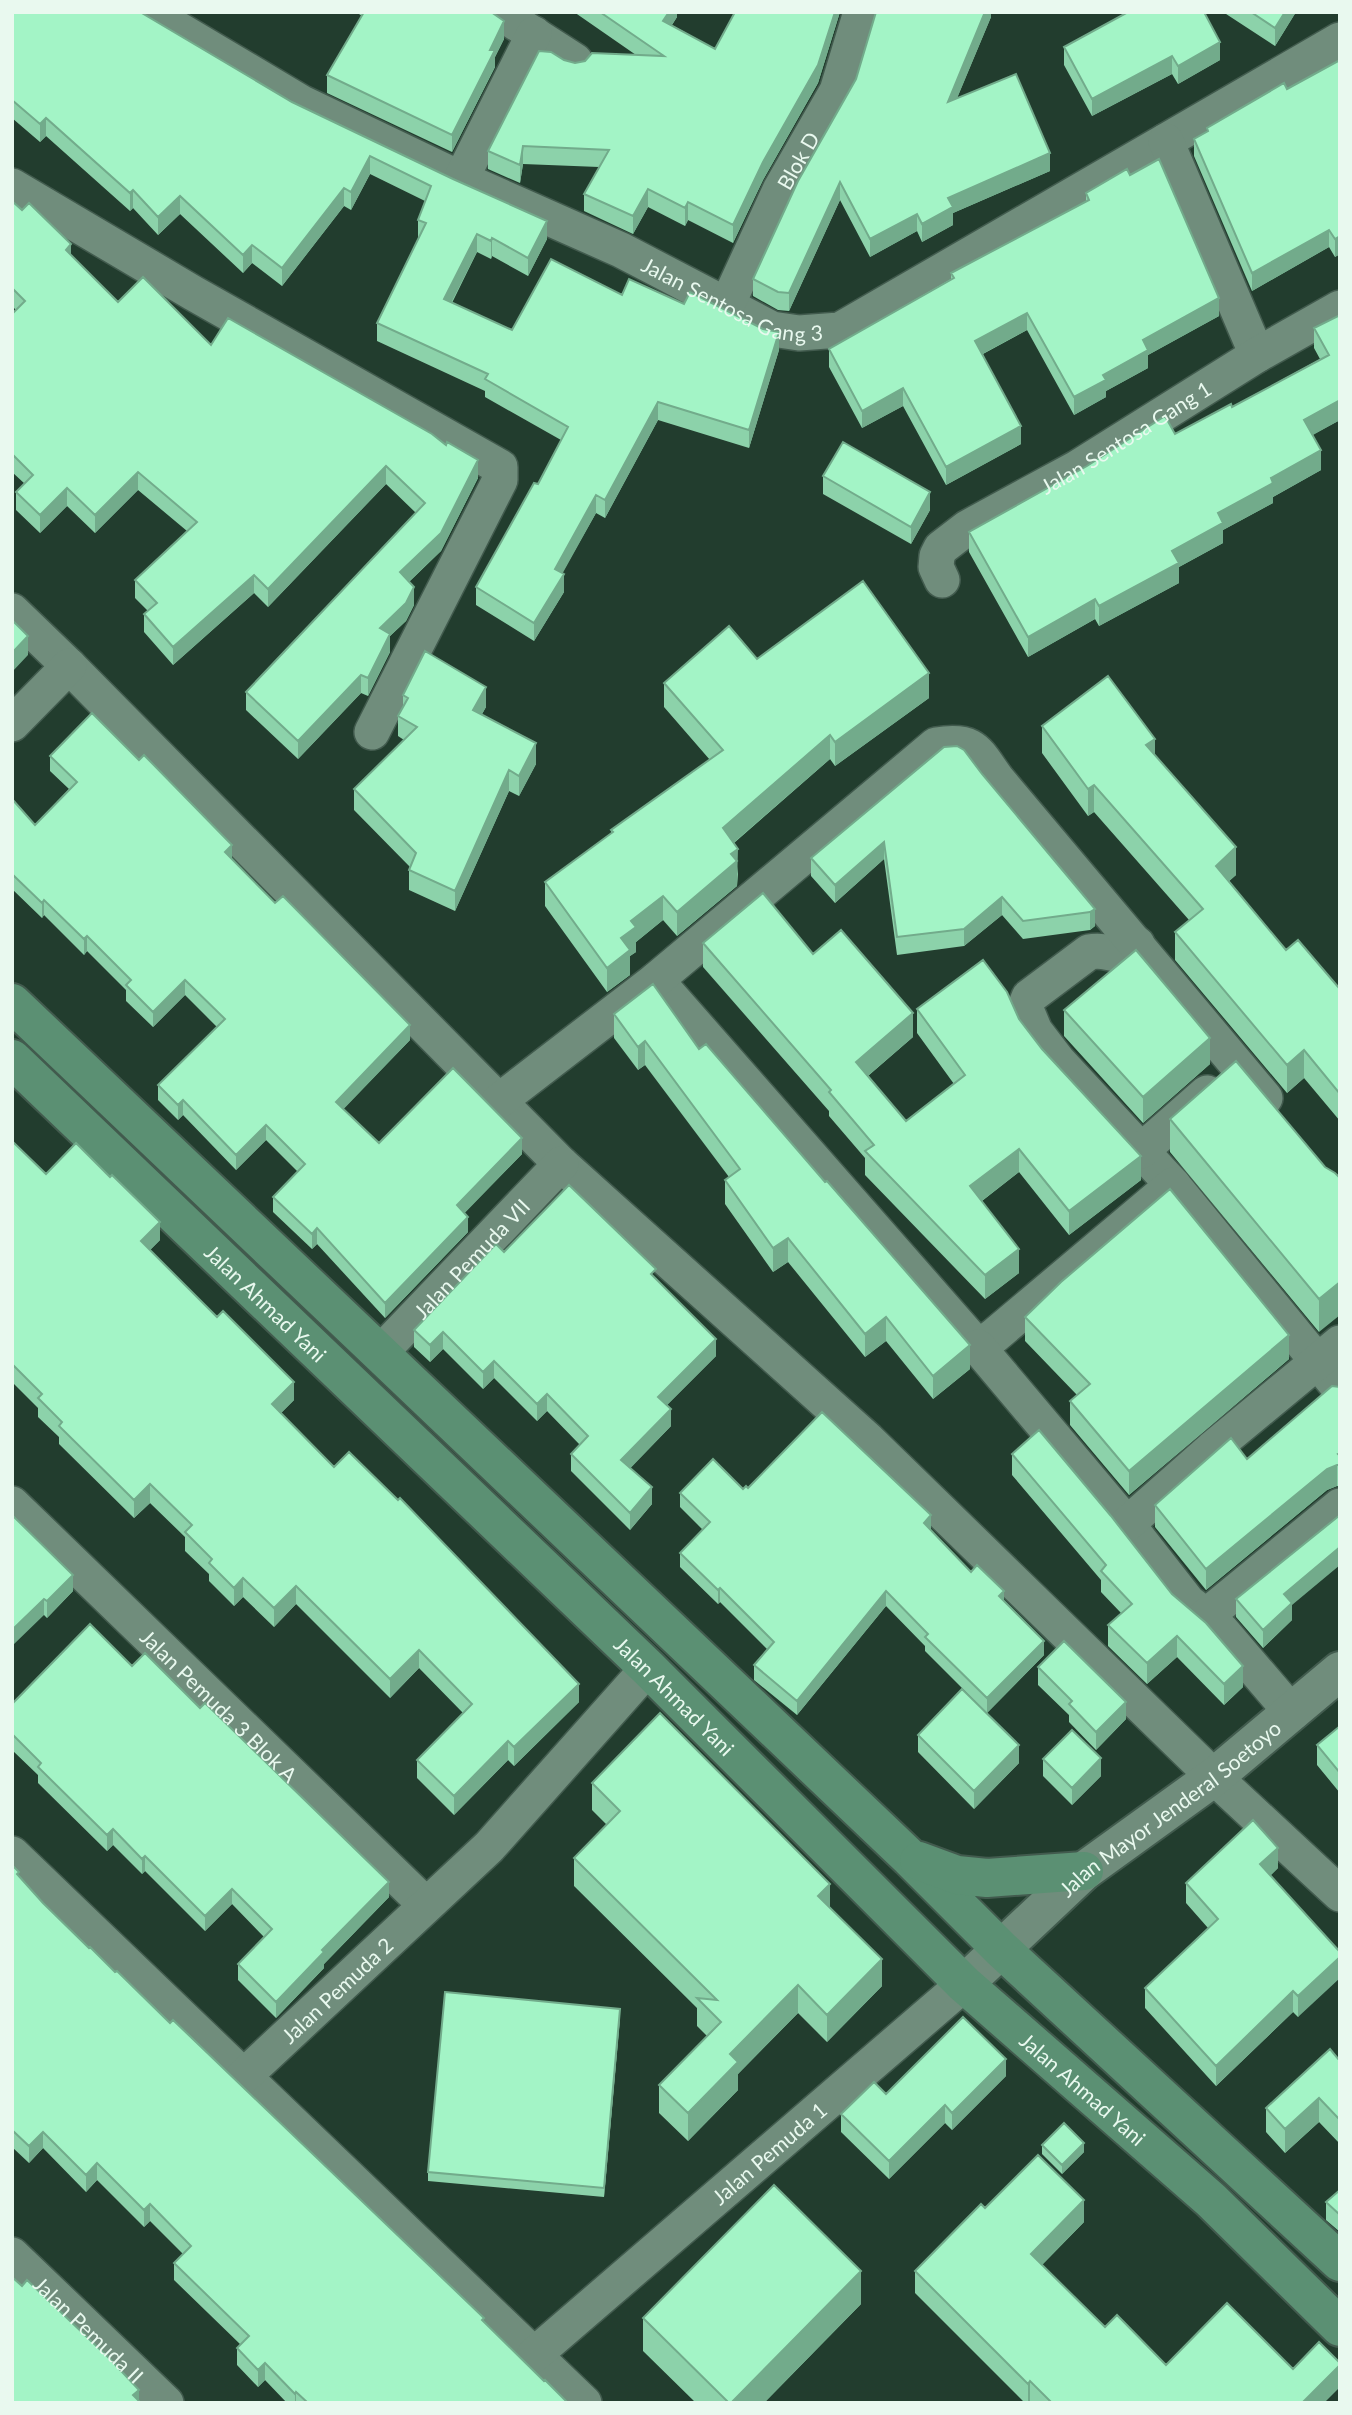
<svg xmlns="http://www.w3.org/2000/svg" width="1352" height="2415" font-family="Lato,sans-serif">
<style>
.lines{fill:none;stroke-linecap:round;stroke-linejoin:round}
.minor-casing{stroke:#425b4e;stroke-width:38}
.tertiary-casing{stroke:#425b4e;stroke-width:42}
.primary-casing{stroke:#425b4e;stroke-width:42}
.minor{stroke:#708d7c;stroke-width:35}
.tertiary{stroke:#708d7c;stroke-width:38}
.primary{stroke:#5b9073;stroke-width:38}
.wall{fill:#8cd2aa}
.shaded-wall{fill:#72ab8b}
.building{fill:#a3f4c6;stroke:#72ab8b;stroke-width:2}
.labels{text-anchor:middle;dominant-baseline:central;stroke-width:7;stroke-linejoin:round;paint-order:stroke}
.street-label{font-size:21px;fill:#e9f9ef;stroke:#15211a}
</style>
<rect width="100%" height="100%" fill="#223d2e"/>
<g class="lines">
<g class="minor-casing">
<g id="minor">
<path id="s1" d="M149,12L302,103L461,179L621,250L772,329L799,333L840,330L1340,40"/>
<path d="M499,12L575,61"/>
<path d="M1166,141L1257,355"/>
<path d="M461,179L534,34"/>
<path d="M12,186L193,293L500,467V480L372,732"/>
<path id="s2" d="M727,305L780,190L837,91L861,12"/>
<path id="s3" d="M942,580L936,567L937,556L941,548L967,528L1077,468L1257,355L1340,308"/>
<path d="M12,611L69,666L561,1164L868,1440L1214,1777L1340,1894"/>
<path d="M12,724L69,666"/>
<path d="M1137,944C1113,964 1113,947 1089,952L1029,997L1025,1007L1035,1031L1058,1061L1173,1185"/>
<path d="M656,980L978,1347L994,1336L1173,1185L1340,1389"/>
<path d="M499,1101L656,980L936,745C975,739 976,750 997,779L1265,1098"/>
<path d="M1141,1151L1207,1093"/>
<path d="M978,1347L1127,1524L1188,1602L1206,1616"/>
<path id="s4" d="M381,1352L561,1164"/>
<path id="s5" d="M12,1504L426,1905"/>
<path d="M1127,1524L1212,1449L1340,1343"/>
<path d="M1292,1713L1221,1630L1206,1616L1340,1506"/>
<path d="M12,1854L584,2403"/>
<path id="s6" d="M243,2077L489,1847L648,1668"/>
<path id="s7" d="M12,2255L166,2403"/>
<path id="s8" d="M534,2355L964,1984"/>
</g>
</g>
<g class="tertiary-casing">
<g id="tertiary">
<path id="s9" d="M964,1984L1084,1871L1214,1777L1340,1671"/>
</g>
</g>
<g class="primary-casing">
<g id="primary">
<path d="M12,1003L910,1858L1001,1949L1340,2262"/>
<path id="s10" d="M12,1059L648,1668L964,1984L1211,2200L1340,2327"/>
<path d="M919,1861L957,1875L987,1878L1084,1871"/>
</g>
</g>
<use href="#minor" class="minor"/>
<use href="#tertiary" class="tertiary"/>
<use href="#primary" class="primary"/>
</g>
<path class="wall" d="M12,12L292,102L547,239L528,276L492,256L491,259L477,252L452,303L512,330L622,295L779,350L749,448L658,420L605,518L596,513L562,573L564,592L534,641L476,605V587L538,484L561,440L485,397V391L377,341V323L419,238H418V220L425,201L370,174L351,210L344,206L282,286L252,263L243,273L180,214L158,235L133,208L130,211L46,136L40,142L12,118Z
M356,12H491L504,39L495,57V67L452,152L327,93V75L362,16Z
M574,12H677V17L672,25L715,49L735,12H840L818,83L763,180L733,243L688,220L685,226L648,207L633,234L584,211V194L599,167L523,164L520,183L488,169V151L564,60L575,63L636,55Z
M991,12V17L957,98L1050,171L953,213V225L922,242L917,231L870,257L840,200L789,311L778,310L753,296V279L856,79Z
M1122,12H1204L1220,60L1178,84L1172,74L1092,116L1064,65V47L1124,15Z
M1223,12H1296L1275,46Z
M1340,60V254L1335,257L1329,247L1252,291L1194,156V139L1207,132V128L1287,89Z
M1086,193L1219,316L1148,355V368L1106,391V397L1074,415L1027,330L983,354L1021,444L946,485L903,406L862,428L829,367V349L951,279V273L1086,202Z
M12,201L71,255L118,302L211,345L478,478L441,551L409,582L414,605L406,621L390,636V652L368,696L361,693L298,759L246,710V692L416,513L386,484L268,607L254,593L173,665L144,632V614L148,611L135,598V580L187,531L138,490L95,533L67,506L40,533L16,510V492L25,484L12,472V314L16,310L12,306Z
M1340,315V420L1312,435L1321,470L1273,497V503L1223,530V543L1179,567V583L1099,626L1095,619L1028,657L969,552V532L1232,407L1320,359L1314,348V328Z
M823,476L930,510L911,544L823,494Z
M757,659L929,698L835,766L830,759L734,843L738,874L737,886L677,936L663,920L636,942V952L630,956V975L607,992L545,906V882L611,834V830L710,760L664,707V683Z
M403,695L486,707L482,714L536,764L519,796L509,791L455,911L409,890V870L410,867L354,810V789L404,740L398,736V716L403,707Z
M1042,726L1155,755L1236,875L1229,881L1286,950L1339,988L1340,987V1121L1304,1078L1287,1093L1175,960V932L1189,920L1094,812L1088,816L1042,753Z
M50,756L232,860L410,1040L343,1109L379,1143L522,1154L464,1213L468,1232L385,1318L317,1244L312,1249L273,1212V1197L298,1172L266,1140L236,1170L183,1115L178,1120L158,1100V1085L217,1027L185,995L153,1027L126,1001V990L87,951L84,955L44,915L42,918L12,889V799L35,825L69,789L50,771Z
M982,774L1095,909V926L1090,930L1023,939L1002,915L964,946L897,955L884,859L835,903L811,876V858Z
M703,943L813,954L913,1037L868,1076L906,1121L954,1084L917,1033V1009L1019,1019L1141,1180L1069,1235L1019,1172L982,1201L1019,1273L985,1299L865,1175V1158L829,1116V1111L703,967Z
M1064,1010L1210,1064L1143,1123L1064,1036Z
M614,1014L699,1049L970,1369L933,1399L886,1341L865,1357L788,1262L773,1272L725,1204V1180L729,1177L645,1065L638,1070L614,1038Z
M1170,1119L1325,1167L1319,1332L1170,1152Z
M12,1141L46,1174L160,1240L150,1250L294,1400L281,1413L334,1467L579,1702L514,1766L508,1760L454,1815L417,1778V1760L463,1713L419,1668L390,1698L296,1604L274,1627L243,1597L234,1606L209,1581V1574L185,1551V1537L150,1503L134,1518L59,1444V1437L38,1417V1408L12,1382Z
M504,1252L656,1278L716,1356L667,1405L671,1426L630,1468L652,1504L630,1530L571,1471V1454L580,1445L547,1411L537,1421L494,1378L483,1389L443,1349L430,1362L414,1347V1330Z
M1025,1317L1289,1359L1129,1495L1070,1425V1401L1077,1395L1025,1341Z
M1340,1387V1487L1337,1486L1327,1490L1206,1590L1155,1527V1505L1247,1459Z
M1012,1454L1243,1687L1224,1705L1177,1657L1147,1684L1108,1646V1625L1121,1613L1101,1592V1580L1012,1475Z
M748,1488L931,1530V1531L971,1572L1004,1601L1044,1655L987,1713L925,1651V1646L886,1606L797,1715L754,1680V1665L767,1649L720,1602L718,1604L680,1567V1553L703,1530L680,1507V1493Z
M12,1515L73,1591L47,1618L44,1615Z
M1236,1599L1292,1605V1620L1263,1648L1236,1617Z
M132,1666L389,1897L324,1964V1968L276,2018L238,1980V1964L264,1937L232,1904L205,1931L145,1871L142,1874L113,1845L107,1851L38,1783V1775L12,1750V1704Z
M1038,1667L1126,1719L1096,1750L1069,1722V1715L1038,1685Z
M1340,1726V1793L1317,1765V1745Z
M918,1735L1019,1763L974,1809L918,1752Z
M1043,1759L1101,1776L1072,1805L1043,1776Z
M592,1783L830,1907L882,1986L827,2042L798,2013L738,2074V2090L688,2141L659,2113V2085L707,2036L697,2026V2008L574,1886V1858L607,1825L592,1810Z
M12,1865L19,1877L43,1903L89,1948L170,2023L484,2322L544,2381L568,2403H287L265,2380L258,2387L237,2365V2348L241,2345L174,2280V2263L183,2254L150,2221L144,2227L97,2180L86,2192L43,2148L29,2163L12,2147Z
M1278,1868L1270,1876L1340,1952L1298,2017L1293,2012L1216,2086L1145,2008V1988L1208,1928L1186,1903V1883Z
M620,2018L604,2197L428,2181V2172Z
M1340,2061V2144L1319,2122L1285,2153L1266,2132V2108Z
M1006,2076L952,2130L945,2123L889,2179L841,2132V2114L886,2094Z
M1042,2145L1084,2152L1062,2174L1042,2154Z
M1340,2190V2232L1326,2220V2202Z
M985,2208L1084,2222L1042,2265L1105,2327L1166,2365L1324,2403H1025L915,2293V2271Z
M861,2304L764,2403H696L643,2351V2318Z"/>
<path class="shaded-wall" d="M669,12H677V17L663,38V21Z
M835,12H840L818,83L763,180L733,243V225Z
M985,12H991V17L948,120V102Z
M1285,12H1296L1275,46V28Z
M504,21V39L495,57V67L452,152V135L490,50Z
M1220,42V60L1178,84V66Z
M1172,56V74L1092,116V99Z
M46,118V136L40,142V124Z
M523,146V164L520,183V165Z
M1050,153V171L953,213V225L922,242V224L948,198Z
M370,156V174L351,210V192Z
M840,182V200L789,311V293Z
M344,188V206L282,286V268Z
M648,189V207L633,234V216Z
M133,190V208L130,211V193Z
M180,196V214L158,235V217Z
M688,202V220L685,226V208Z
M917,214V231L870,257V239Z
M547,221V239L528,276V258Z
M1329,230V247L1252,291V273Z
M477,234V252L444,317V299Z
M1340,236V254L1335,257V239Z
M492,238V256L491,259V241Z
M71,244V262L66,250Z
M252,245V263L243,273V255Z
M1219,298V316L1148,355V368L1106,391V397L1074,415V397L1103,375L1143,340Z
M1027,313V330L975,358V341Z
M779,332V350L749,448V430Z
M903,388V406L862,428V411Z
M1340,400V420L1304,440V420Z
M658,402V420L605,518V500Z
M1021,426V444L946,485V467Z
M1321,450V470L1273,497V503L1223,530V543L1179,567V583L1099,626V606L1218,513L1271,478Z
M478,460V478L441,551L400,590V572Z
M386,466V484L268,607V589Z
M138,472V490L95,533V515Z
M67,488V506L40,533V515Z
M930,492V510L911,544V527Z
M596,495V513L555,587V569Z
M564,574V592L534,641V623Z
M254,575V593L173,665V647Z
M414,587V605L406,621L390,636V652L368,696V678L380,628Z
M1095,599V619L1028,657V637Z
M28,636V655L12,672V653Z
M929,673V698L835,766V742Z
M361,675V693L298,759V741Z
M486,687V707L473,730V710Z
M830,735V759L723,852V828Z
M1155,739V767L1146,745Z
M536,743V764L519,796V776Z
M509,770V791L455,911V891Z
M1094,785V812L1088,816V789Z
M884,842V859L835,903V885Z
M232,845V860L225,852Z
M1236,847V875L1216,893V866Z
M738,849L737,886L677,936V912L731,854Z
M663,896V920L636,942V952L630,956V975L607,992V968L621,938L631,921Z
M1002,897V915L964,946V929Z
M44,900V915L42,918V903Z
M1095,909V926L1090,930V912Z
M87,936V951L84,955V939Z
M185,980V995L153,1027V1012Z
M913,1013V1037L856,1086V1062Z
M410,1025V1040L336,1117V1102Z
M1210,1038V1064L1143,1123V1097Z
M645,1041V1065L638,1070V1047Z
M1304,1050V1078L1287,1093V1065Z
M183,1100V1115L178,1120V1105Z
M266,1125V1140L236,1170V1155Z
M522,1138V1154L457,1221V1205Z
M1019,1149V1172L970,1210V1186Z
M1141,1156V1180L1069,1235V1211Z
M468,1217V1232L385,1318V1303Z
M160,1222V1240L141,1259V1241Z
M317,1228V1244L312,1249V1234Z
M788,1238V1262L773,1272V1248Z
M1019,1249V1273L985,1299V1275Z
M1340,1282V1315L1319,1332V1299Z
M886,1317V1341L865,1357V1334Z
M443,1332V1349L430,1362V1345Z
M1289,1335V1359L1129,1495V1471Z
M716,1339V1356L658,1414V1397Z
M970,1345V1369L933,1399V1376Z
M494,1361V1378L483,1389V1372Z
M294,1382V1400L272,1422V1404Z
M547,1394V1411L537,1421V1404Z
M671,1409V1426L621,1478V1460Z
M1337,1465V1486L1327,1490L1206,1590V1569L1327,1469Z
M150,1484V1503L134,1518V1500Z
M652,1487V1504L630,1530V1513Z
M931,1515V1530L924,1538V1523Z
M1340,1547V1565L1292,1605V1620L1263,1648V1630L1284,1594Z
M73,1575V1591L47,1618V1601Z
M243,1578V1597L234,1606V1588Z
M296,1586V1604L274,1627V1608Z
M720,1588V1602L718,1604V1590Z
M886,1591V1606L797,1715V1701Z
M1004,1591V1606L999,1596Z
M44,1599V1615L12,1646V1630Z
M1177,1636V1657L1147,1684V1663Z
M1044,1641V1655L987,1713V1698Z
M419,1650V1668L390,1698V1679Z
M1243,1666V1687L1224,1705V1684Z
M579,1684V1702L514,1766V1747Z
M1126,1702V1719L1096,1750V1732Z
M508,1741V1760L454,1815V1796Z
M1019,1745V1763L974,1809V1791Z
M1101,1758V1776L1072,1805V1788Z
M113,1829V1845L107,1851V1835Z
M1278,1848V1868L1260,1885V1864Z
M145,1856V1871L142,1874V1859Z
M389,1882V1897L324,1964V1968L276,2018V2002L322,1950Z
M830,1884V1911L818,1896Z
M232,1889V1904L205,1931V1916Z
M1340,1957V1978L1298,2017V1996Z
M882,1959V1986L827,2042V2015Z
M798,1985V2013L738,2074V2090L688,2141V2113L730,2054Z
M1293,1991V2012L1216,2086V2066Z
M620,2009V2018L604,2197V2188Z
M1006,2059V2076L952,2130V2113Z
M1319,2098V2122L1285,2153V2129Z
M945,2105V2123L889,2179V2161Z
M43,2132V2148L29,2163V2146Z
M1084,2143V2152L1062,2174V2165Z
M97,2163V2180L86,2192V2175Z
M1084,2200V2222L1031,2276V2254Z
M150,2204V2221L144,2227V2210Z
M861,2271V2304L764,2403H731Z
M265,2363V2380L258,2387V2370Z
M1340,2365V2387L1324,2403H1304V2401Z
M1030,2381V2403H1028V2384Z
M139,2390V2403L133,2395Z
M296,2392V2403H295V2394Z"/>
<path class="building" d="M12,12H140L292,102L453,179L547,221L528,258L492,238L491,241L477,234L444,299L512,330L551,259L622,295L629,279L684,304L690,292L763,329L779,332L749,430L658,402L605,500L596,495L555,569L564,574L534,623L476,587L534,483L538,484L568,427L485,379L488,374L377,323L426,223L418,220L431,186L370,156L351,192L344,188L282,268L252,245L243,255L180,196L158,217L133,190L130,193L46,118L40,124L12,100Z
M364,12H491L504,21L490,50H495L452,135L327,75Z
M600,12H669L663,21L715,49L735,12H835L818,65L763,162L733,225L688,202L685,208L648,189L633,216L584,194L609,150L523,146L520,165L488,151L539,51L551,52L564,60L575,63L585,61L592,53L664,56Z
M876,12H985L948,102L1016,74L1050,153L948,198L953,207L922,224L917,214L870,239L840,182L789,293L778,292L753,279L798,181L856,79Z
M1128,12H1204L1220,42L1178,66L1172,56L1092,99L1064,47Z
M1251,12H1285L1275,28Z
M1340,60V236L1335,239L1329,230L1252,273L1194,139L1208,131L1207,128L1284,83L1287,89Z
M1159,159L1219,298L1143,340L1148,350L1103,375L1106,380L1074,397L1027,313L975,341L1021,426L946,467L903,388L862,411L829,349L954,278L951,273L1089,200L1086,193L1127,169L1130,175Z
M12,201L22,210L29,203L71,244L66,250L118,302L143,277L211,345L228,318L432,434L446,445L447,442L478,460L441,533L400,572L414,587L406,603L380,628L390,634L368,678L361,675L298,741L246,692L425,503L386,466L268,589L254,575L173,647L144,614L157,603L135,580L197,522L138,472L95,515L67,488L40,515L16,492L33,475L12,454V314L25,301L12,288Z
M1340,315V400L1304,420L1321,450L1271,478L1273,483L1218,513L1223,523L1172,551L1179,563L1099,606L1095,599L1028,637L969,532L1087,466L1165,416L1175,434L1231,404L1232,407L1329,355L1314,328Z
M843,442L930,492L911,527L823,476Z
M863,581L929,673L835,742L830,735L723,828L738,849L731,854L737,861L677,912L663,896L631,921L636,927L621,938L630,950L607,968L545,882L613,832L611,830L723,750L664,683L729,626L757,659Z
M12,620L28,636L12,653Z
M425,651L486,687L473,710L536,743L519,776L509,770L455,891L409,870L416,853L354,789L417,727L398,716L408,698L403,695Z
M1108,676L1155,739L1146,745L1236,847L1216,866L1286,950L1298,940L1339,988L1340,987V1094L1304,1050L1287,1065L1175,932L1203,909L1094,785L1088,789L1042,726Z
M92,713L139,760L144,755L232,845L225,852L275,903L283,896L410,1025L336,1102L379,1143L453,1068L522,1138L457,1205L468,1217L385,1303L317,1228L312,1234L273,1197L305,1164L266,1125L236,1155L183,1100L178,1105L158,1085L225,1019L185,980L153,1012L126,985L131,980L87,936L84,939L44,900L42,903L12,874V799L35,825L77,782L50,756Z
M957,746L964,750L982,774L1095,909L1090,912L1023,921L1002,897L964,929L897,937L884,842L835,885L811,858L944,747Z
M763,893L813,954L841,930L913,1013L856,1062L906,1121L965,1075L917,1009L983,960L1007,992L1019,1019L1042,1049L1141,1156L1069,1211L1019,1149L970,1186L1019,1249L985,1275L865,1151L874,1145L829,1092L831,1090L703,943Z
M1136,950L1210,1038L1143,1097L1064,1010Z
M653,984L699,1049L706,1044L825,1182L827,1181L970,1345L933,1376L886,1317L865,1334L788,1238L773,1248L725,1180L740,1169L645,1041L638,1047L614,1014Z
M1236,1061L1325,1167L1335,1173L1340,1178V1282L1319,1299L1170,1119Z
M12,1141L46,1174L76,1143L110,1177L112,1175L160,1222L141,1241L217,1317L223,1311L294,1382L272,1404L334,1467L349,1452L398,1500L400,1498L579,1684L514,1747L508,1741L454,1796L417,1760L472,1704L419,1650L390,1679L296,1586L274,1608L243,1578L234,1588L209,1563L212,1559L185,1532L192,1525L150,1484L134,1500L59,1426L62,1422L38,1398L42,1394L12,1364Z
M569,1185L656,1269L651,1274L716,1339L658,1397L671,1409L621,1460L652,1487L630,1513L571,1454L588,1436L547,1394L537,1404L494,1361L483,1372L443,1332L430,1345L414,1330L496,1244L504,1252Z
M1170,1189L1289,1335L1129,1471L1070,1401L1090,1384L1025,1317L1061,1282Z
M1332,1386L1340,1387V1453L1338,1454L1340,1456V1465H1337L1327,1469L1206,1569L1155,1505L1231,1438L1247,1459Z
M822,1412L931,1515L924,1523L971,1572L977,1565L1004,1591L999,1596L1044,1641L987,1698L925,1637L928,1634L886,1591L797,1701L754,1665L774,1642L720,1588L718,1590L680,1553L710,1522L680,1493L713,1459L743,1489L746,1486L748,1488Z
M1039,1430L1111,1516L1172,1594L1206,1623L1243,1666L1224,1684L1177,1636L1147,1663L1108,1625L1132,1604L1101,1571L1106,1565L1012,1454Z
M12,1515L73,1575L47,1601L44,1599L12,1630Z
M1340,1515V1547L1284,1594L1292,1603L1263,1630L1236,1599Z
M90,1624L132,1666L145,1653L200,1708L205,1703L389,1882L322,1950L324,1952L276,2002L238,1964L272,1929L232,1889L205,1916L145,1856L142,1859L113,1829L107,1835L38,1767L41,1763L12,1734V1704Z
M1064,1641L1126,1702L1096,1732L1069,1704L1072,1701L1038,1667Z
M962,1689L1019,1745L974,1791L918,1735Z
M660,1713L830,1884L818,1896L882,1959L827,2015L798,1985L730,2054L738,2062L688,2113L659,2085L721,2022L697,1998L717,2000L574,1858L620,1811L592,1783Z
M1340,1726V1773L1317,1745Z
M1072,1730L1101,1758L1072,1788L1043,1759Z
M1253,1820L1278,1848L1260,1864L1340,1952V1957L1298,1996L1293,1991L1216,2066L1145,1988L1218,1919L1186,1883Z
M12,1865L19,1872L17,1874L43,1903L89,1948L90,1947L115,1972L117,1971L170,2023L173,2020L484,2318L482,2320L544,2381L545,2380L568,2403H308L296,2392L295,2394L265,2363L258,2370L237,2348L249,2336L174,2263L191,2246L150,2204L144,2210L97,2163L86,2175L43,2132L29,2146L12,2130Z
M445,1992L620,2009L604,2188L428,2172Z
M963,2017L1006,2059L952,2113L945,2105L889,2161L841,2114L874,2082L886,2094Z
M1330,2049L1340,2061V2120L1319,2098L1285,2129L1266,2108Z
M1064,2123L1084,2143L1062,2165L1042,2145Z
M1038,2155L1084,2200L1031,2254L1105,2327L1117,2315L1166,2365L1227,2303L1293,2369L1319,2342L1340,2363V2365L1304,2401L1306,2403H1052L1030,2381L1028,2384L915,2271L981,2204L985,2208Z
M774,2185L861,2271L731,2403H729L643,2318Z
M1340,2190V2215L1326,2202Z
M12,2277L22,2286L27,2280L109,2358L139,2390L133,2395L141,2403H12Z"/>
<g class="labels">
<g class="street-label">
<text stroke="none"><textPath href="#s2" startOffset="161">Blok D</textPath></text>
<text stroke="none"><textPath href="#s1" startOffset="653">Jalan Sentosa Gang 3</textPath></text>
<text stroke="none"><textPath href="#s3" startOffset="250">Jalan Sentosa Gang 1</textPath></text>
<text stroke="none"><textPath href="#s4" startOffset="130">Jalan Pemuda VII</textPath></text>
<text stroke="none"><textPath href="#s10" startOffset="352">Jalan Ahmad Yani</textPath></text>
<text stroke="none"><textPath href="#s10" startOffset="919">Jalan Ahmad Yani</textPath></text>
<text stroke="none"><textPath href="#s5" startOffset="289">Jalan Pemuda 3 Blok A</textPath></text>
<text stroke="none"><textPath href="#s9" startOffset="271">Jalan Mayor Jenderal Soetoyo</textPath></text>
<text stroke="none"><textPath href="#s6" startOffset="128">Jalan Pemuda 2</textPath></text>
<text stroke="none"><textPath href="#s10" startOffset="1486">Jalan Ahmad Yani</textPath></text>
<text stroke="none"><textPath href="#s8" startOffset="310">Jalan Pemuda 1</textPath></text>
<text stroke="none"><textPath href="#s7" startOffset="107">Jalan Pemuda II</textPath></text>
</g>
</g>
<rect width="1352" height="2415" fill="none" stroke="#e9f9ef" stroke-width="28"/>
</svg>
